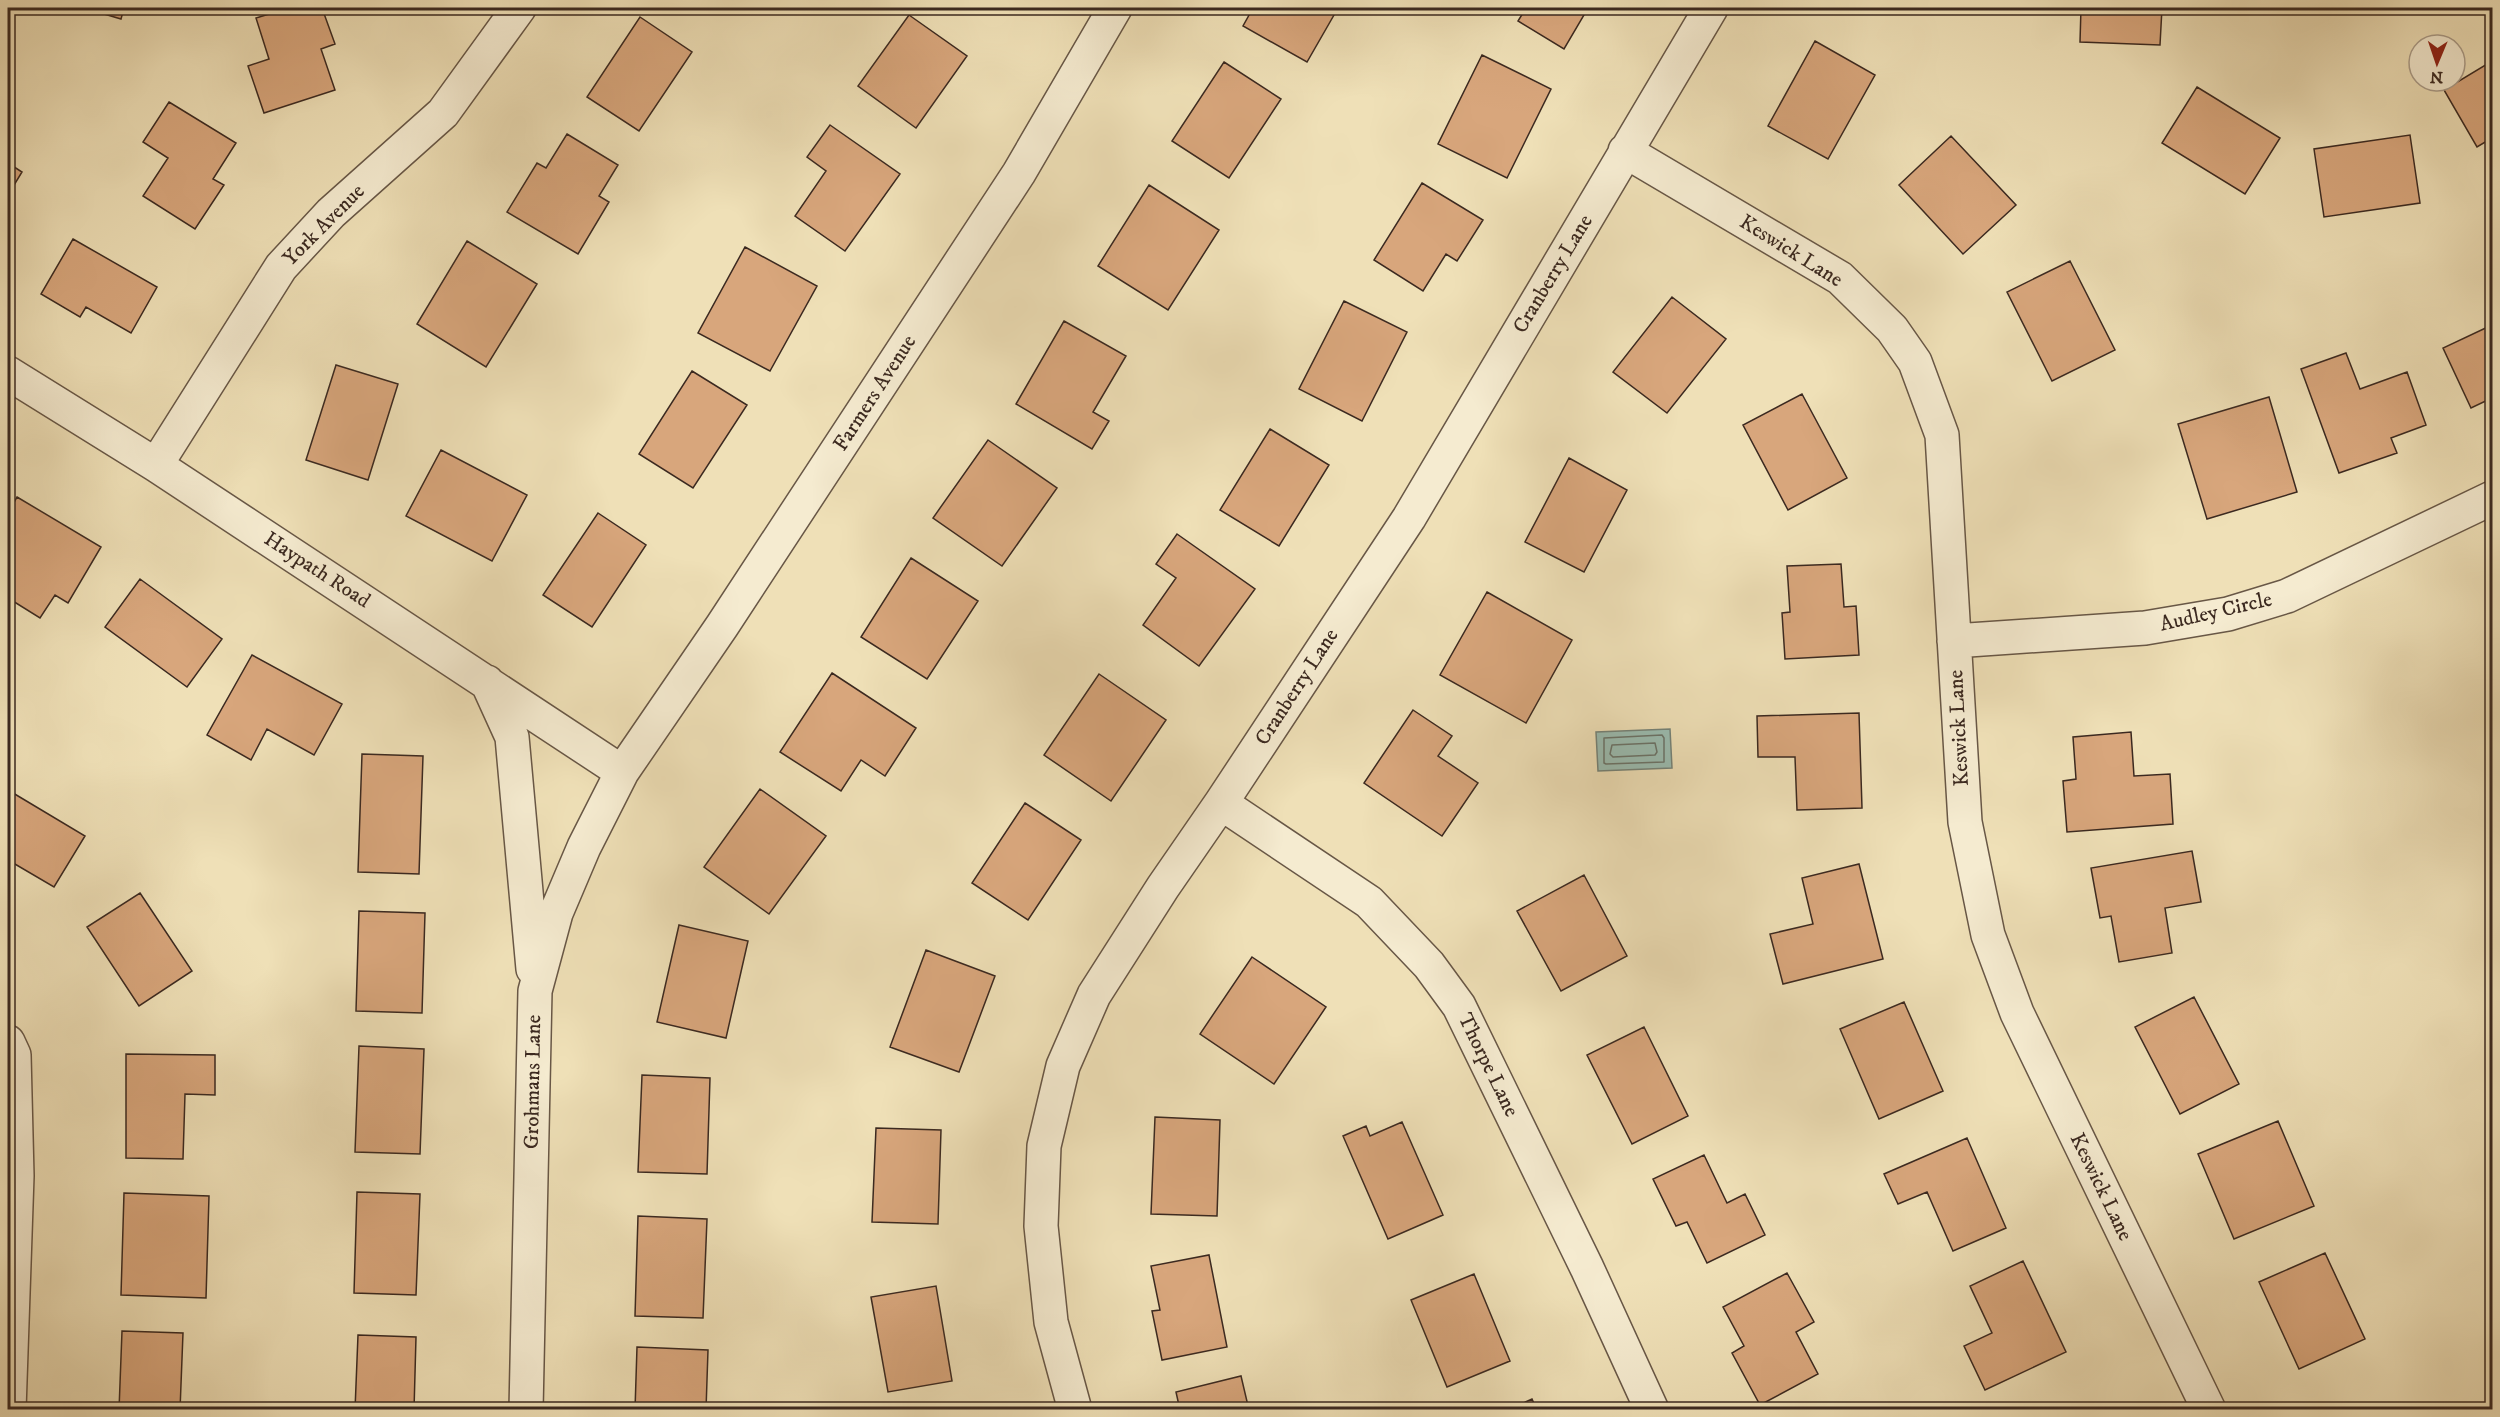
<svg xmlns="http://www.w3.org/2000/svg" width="2500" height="1417" font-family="'IM FELL DW Pica',serif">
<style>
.water{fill:#9abdb2;stroke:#748278;stroke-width:1.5}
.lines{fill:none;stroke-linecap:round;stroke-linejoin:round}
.shore{stroke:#6a7369;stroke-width:1.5}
.building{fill:#d8a67c;stroke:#3b2920;stroke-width:1.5}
.minor-casing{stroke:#685746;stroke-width:36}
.minor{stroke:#f5ebd0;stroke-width:33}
.labels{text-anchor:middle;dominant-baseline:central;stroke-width:4.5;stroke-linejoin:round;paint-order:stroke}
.street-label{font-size:21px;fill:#3b2920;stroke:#f5ebd0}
</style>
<rect width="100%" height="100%" fill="#efe0b7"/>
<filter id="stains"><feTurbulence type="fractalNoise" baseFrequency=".00333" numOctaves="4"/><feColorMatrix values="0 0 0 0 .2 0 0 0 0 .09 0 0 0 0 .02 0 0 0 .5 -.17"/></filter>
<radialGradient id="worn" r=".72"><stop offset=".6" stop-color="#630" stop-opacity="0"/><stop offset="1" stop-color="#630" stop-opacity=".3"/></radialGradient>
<path class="water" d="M1670,729L1672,768L1598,771L1596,732Z"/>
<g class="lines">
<path class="shore" d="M1662,735L1664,738V762L1606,764L1604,763V738Z
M1655,743L1657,752L1655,755L1613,757L1610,754L1612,745Z"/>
</g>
<path class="building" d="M84,8H124L121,19Z
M289,8H322L335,44L321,49L335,90L264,113L248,66L269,59L256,18Z
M1253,8H1338L1307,62L1243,26Z
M1526,8H1600L1596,14L1588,8L1564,49L1518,21Z
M2081,8H2162L2160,45L2080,42Z
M909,15L967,56L916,128L858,86Z
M640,17L692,52L639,131L587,97Z
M1815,41L1875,75L1828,159L1768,126Z
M1482,55L1551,89L1507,178L1438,144Z
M2492,61V138L2477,147L2444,90Z
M1224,62L1281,99L1229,178L1172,141Z
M2197,87L2280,138L2245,194L2162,143Z
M169,102L236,143L213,179L224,185L195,229L143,196L168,158L143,142Z
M830,125L900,174L845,251L795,216L826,171L807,157Z
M567,134L618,165L599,196L609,202L578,254L507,212L537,163L546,168Z
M2410,135L2420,203L2324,217L2314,149Z
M1951,136L2016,205L1963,254L1899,185Z
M8,163L22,172L8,195Z
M1422,183L1483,220L1457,261L1446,254L1423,291L1374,260Z
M1149,185L1219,230L1168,310L1098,266Z
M73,239L157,287L131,333L86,307L80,317L41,294Z
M467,241L537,284L486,367L417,324Z
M745,247L817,286L770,371L698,333Z
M2070,261L2115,350L2052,381L2007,292Z
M1672,297L1726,339L1667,413L1613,372Z
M1344,301L1407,332L1362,421L1299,389Z
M1064,321L1126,356L1093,412L1109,421L1092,449L1016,404Z
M2492,325V398L2471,408L2443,348Z
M2346,353L2360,389L2407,372L2426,425L2391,438L2397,453L2339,473L2301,369Z
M336,365L398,384L368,480L306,460Z
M692,371L747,405L693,488L639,454Z
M1802,394L1847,478L1788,510L1743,425Z
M2269,397L2297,492L2207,519L2178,424Z
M1270,429L1329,465L1279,546L1220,510Z
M988,440L1057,488L1002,566L933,518Z
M441,450L527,495L492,561L406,516Z
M1569,458L1627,490L1584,572L1525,542Z
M17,497L101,547L68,603L55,595L40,618L8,598V514Z
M598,513L646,545L592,627L543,595Z
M1177,534L1255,589L1199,666L1143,625L1176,578L1156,564Z
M911,558L978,601L927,679L861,637Z
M1841,564L1844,607L1856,606L1859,655L1785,659L1782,613L1790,612L1787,566Z
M140,579L222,639L187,687L105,627Z
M1487,592L1572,640L1526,723L1440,675Z
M252,655L342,704L314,755L267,729L251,760L207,735Z
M832,673L916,728L885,776L861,760L841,791L780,752Z
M1099,674L1166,720L1111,801L1044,755Z
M1413,710L1452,736L1438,756L1478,783L1442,836L1364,783Z
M1859,713L1862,808L1797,810L1795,757H1758L1757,716Z
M2131,732L2134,776L2170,774L2173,824L2067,832L2063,781L2076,779L2073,737Z
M362,754L423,756L419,874L358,872Z
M760,789L826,836L769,914L704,867Z
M8,790L85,836L54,887L8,860Z
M1025,803L1081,840L1028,920L972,883Z
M2192,851L2201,902L2165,908L2172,953L2119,962L2111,916L2100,918L2091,868Z
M1859,864L1883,959L1783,984L1770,934L1813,924L1802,878Z
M1584,875L1627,956L1561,991L1517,911Z
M140,893L192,971L139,1006L87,927Z
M359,911L425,913L422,1013L356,1011Z
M679,925L748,941L726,1038L657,1022Z
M926,950L995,976L959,1072L890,1047Z
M1252,957L1326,1007L1274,1084L1200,1034Z
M2194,997L2239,1084L2180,1114L2135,1027Z
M1904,1002L1943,1091L1879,1119L1840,1029Z
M1644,1027L1688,1116L1632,1144L1587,1055Z
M359,1046L424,1049L420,1154L355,1152Z
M126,1054L215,1055V1095L185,1094L183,1159L126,1158Z
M642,1075L710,1078L707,1174L638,1172Z
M1155,1117L1220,1120L1217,1216L1151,1214Z
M2278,1121L2314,1206L2234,1239L2198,1154Z
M1402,1122L1443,1215L1388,1239L1343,1136L1366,1126L1370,1136Z
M876,1128L941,1130L938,1224L872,1222Z
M1967,1138L2006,1228L1953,1251L1927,1192L1898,1204L1884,1174Z
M1704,1155L1727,1203L1745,1194L1765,1235L1707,1263L1687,1222L1676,1226L1653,1179Z
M357,1192L420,1194L416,1295L354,1293Z
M124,1193L209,1196L206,1298L121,1295Z
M638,1216L707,1219L703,1318L635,1316Z
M2325,1253L2365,1339L2299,1369L2259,1282Z
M1209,1255L1227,1347L1162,1360L1152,1311L1160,1310L1151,1266Z
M2023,1261L2066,1352L1985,1390L1964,1346L1992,1333L1970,1286Z
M1787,1273L1814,1322L1796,1332L1818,1374L1760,1405L1732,1353L1744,1346L1723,1307Z
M1474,1274L1510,1361L1447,1387L1411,1300Z
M936,1286L952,1381L888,1392L871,1297Z
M122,1331L183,1333L180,1410H119Z
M358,1335L416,1337L414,1410H355Z
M637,1347L708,1350L706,1410H635Z
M1241,1376L1249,1410H1180L1176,1392Z
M1532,1399L1537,1410H1508Z"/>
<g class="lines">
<g class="minor-casing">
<path id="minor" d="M1625,151L1840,278L1892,329L1915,362L1942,435L1965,822L1988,935L2017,1013L2209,1410
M8,373L156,465L622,772
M156,465L281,267L331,213L443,113L519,8
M1954,641L2145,628L2228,614L2287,596L2492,498
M487,682L512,737L533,969
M1221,803L1369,902L1429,965L1459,1006L1587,1268L1652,1410
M8,1042L14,1055L17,1176L9,1410
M526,1410L535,991L556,913L584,847L622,772L722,626L1019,173L1115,8
M1075,1410L1051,1322L1041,1226L1044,1146L1063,1066L1094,995L1163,887L1221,803L1409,518L1711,8"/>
</g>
<use href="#minor" class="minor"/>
</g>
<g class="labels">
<g class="street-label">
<text transform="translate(324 225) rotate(-45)">York Avenue</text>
<text transform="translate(1791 251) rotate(32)">Keswick Lane</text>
<text transform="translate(1553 274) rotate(-59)">Cranberry Lane</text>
<text transform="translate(875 393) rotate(-57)">Farmers Avenue</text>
<text transform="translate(317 570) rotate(33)">Haypath Road</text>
<text transform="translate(2216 612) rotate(-13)">Audley Circle</text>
<text transform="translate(1297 687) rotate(-57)">Cranberry Lane</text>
<text transform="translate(1959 728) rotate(-93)">Keswick Lane</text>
<text transform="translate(1488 1065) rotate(64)">Thorpe Lane</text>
<text transform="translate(533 1082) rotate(-89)">Grohmans Lane</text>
<text transform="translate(2101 1187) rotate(64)">Keswick Lane</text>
</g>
</g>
<rect width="2500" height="1417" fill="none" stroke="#efe0b7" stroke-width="30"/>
<rect x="9" y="9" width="2482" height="1399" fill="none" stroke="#3b2920" stroke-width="3"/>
<rect x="15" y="15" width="2470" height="1387" fill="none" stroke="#3b2920" stroke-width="1.5"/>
<g transform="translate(2437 63) rotate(182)"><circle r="28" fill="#f5ebd0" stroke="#ab9d8a" stroke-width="1.5"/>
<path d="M0-4.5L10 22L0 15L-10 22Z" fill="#8f2418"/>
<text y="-9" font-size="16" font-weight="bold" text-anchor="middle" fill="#3b2920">N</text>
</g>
<rect width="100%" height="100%" filter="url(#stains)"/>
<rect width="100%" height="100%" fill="url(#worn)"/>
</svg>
